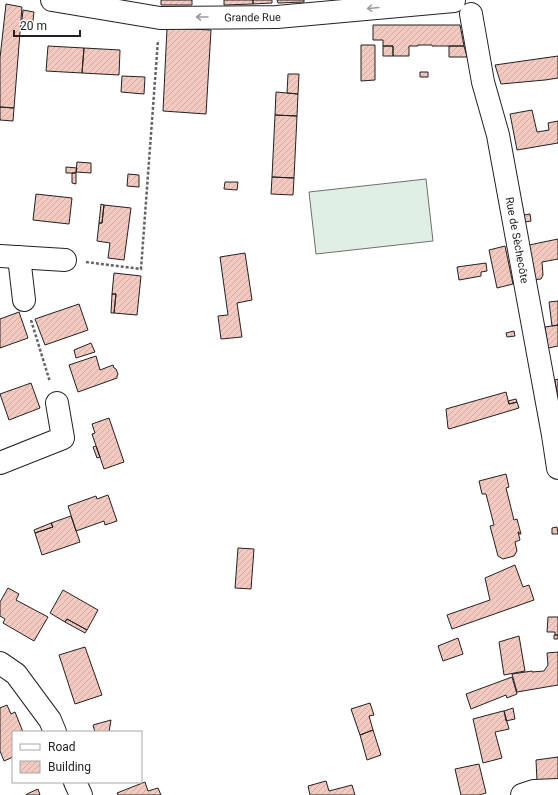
<svg xmlns="http://www.w3.org/2000/svg" width="558" height="795" font-family="Roboto,sans-serif">
<style>
.pitch{fill:#e0efe3;stroke:#6f6f6f}
.building{fill:url(#building-hatch);stroke:#222}
.lines{fill:none;stroke-linecap:round;stroke-linejoin:round}
.minor-casing{stroke:#222;stroke-width:24}
.path{stroke:#646464;stroke-width:2.5;stroke-dasharray:3 2;stroke-linecap:butt}
.minor{stroke:#fff;stroke-width:22}
.oneway{stroke:#9c9c9c}
.labels{text-anchor:middle;dominant-baseline:central;stroke-width:3;stroke-linejoin:round;paint-order:stroke}
.street-label{font-size:11px;fill:#222;stroke:#fff}
</style>
<defs>
<pattern id="building-hatch" width="6" height="6" patternUnits="userSpaceOnUse"><rect width="6" height="6" fill="#f3c9c0"/><path d="M-1 1l2-2M0 6l6-6M5 7l2-2" fill="none" stroke="#d0aca5"/></pattern>
</defs>
<rect width="100%" height="100%" fill="#fff"/>
<path class="pitch" d="M426,179L433,241L316,254L309,192Z"/>
<path class="building" d="M161,0H192V5H161Z
M224,0H253V4L224,5Z
M253,0H272V3L253,4Z
M277,0H304V2L278,3Z
M6,4L22,7L14,108L0,107V58Z
M23,10L34,12L32,29H21Z
M373,25H460L464,46H432V45H418V46H409V56H393V46H383V40H373Z
M167,28L211,30L206,114L163,111Z
M361,45H375V80L361,81Z
M48,46L84,48L82,73L46,71Z
M383,46H393V56H383Z
M449,46H464L467,57H449Z
M84,48L120,50L119,75L82,73Z
M558,56V78L545,80L501,84L495,65Z
M420,72H428V77H420Z
M288,74H299L298,94L287,93Z
M122,76L145,77L144,94L121,92Z
M276,92L298,94L297,116L275,115Z
M0,107L14,108L13,121L0,120Z
M532,110L537,132L549,130L548,123L558,121V143L517,150L510,114Z
M275,115L297,116L294,178L272,177Z
M77,162L91,163V173L76,172Z
M66,167L77,168L76,173H66Z
M72,173H76V184L72,183Z
M128,174L139,175V187L127,186Z
M272,177L294,178L293,195L271,194Z
M225,182H238L237,190L224,189Z
M36,194L72,198L69,224L33,220Z
M101,204L104,205L102,223H99Z
M104,205L131,208L124,260L108,258L110,243L97,241L99,223H102Z
M530,214L531,221L525,222L524,215Z
M558,239V259L542,262L543,275L541,279L532,280L529,245Z
M505,246L513,284L497,288L489,250Z
M245,253L252,300L237,303L242,337L221,339L218,316L228,315L220,257Z
M486,263L487,271L481,272V276L459,280L457,267Z
M114,273L141,276L137,315L114,313L116,294H112Z
M112,294H116L114,313H111Z
M558,301V325L552,326L549,302Z
M79,304L88,330L45,345L35,319Z
M19,312L28,338L0,348V319Z
M558,325V346L548,348L545,327Z
M514,331L515,336L507,337L506,333Z
M91,343L95,352L76,358L74,350Z
M96,356L100,370L113,365L114,368L116,369L118,374L117,376V378L78,392L69,365Z
M558,379V399L555,380Z
M31,383L40,408L9,420L0,394Z
M506,392L509,404L517,402L519,408L449,429L448,428L446,409Z
M516,399L517,402L509,404L508,401Z
M109,418L124,462L104,469L92,434L95,433L92,424Z
M96,446L100,457L97,458L93,447Z
M506,474L509,487L506,488L514,520L517,519L521,534H519V532H518L520,540L515,542L517,551L514,556L503,559L498,556L490,526L494,525L486,494H482L479,481Z
M108,495L117,521L105,525L104,521L76,531L68,506L96,496L97,499Z
M71,516L80,542L42,555L35,533L53,527L51,523Z
M51,523L53,527L35,533L34,530Z
M557,527L558,534H552V528Z
M238,548L254,549L251,589L235,588Z
M515,565L523,587L529,585L534,600L452,629L447,615L490,600L485,578Z
M8,588L19,594L16,600L48,617L34,641L3,623L5,619L0,616V602Z
M63,590L98,610L87,630L67,619L65,622L50,613Z
M548,617H558V635H555V632H547Z
M67,619L87,630L85,633L65,622Z
M554,635H558V639H554Z
M519,636L525,671L504,675L499,642Z
M458,638L463,654L443,661L438,646Z
M85,647L102,695L75,704L59,655Z
M558,652V685L517,692L512,674L532,671V672L544,671L548,665L547,653Z
M512,677L517,694L507,698L506,695L471,709L466,694Z
M370,703L374,715L369,716L373,730L360,735L351,709Z
M7,705L11,714L15,712L23,732H13V757L4,761L0,751V708Z
M513,708L515,719L506,721L504,711Z
M503,711H504L509,729L495,732L502,758L483,763L473,719Z
M111,720L109,732H95L93,725Z
M373,730L381,755L367,760L360,735Z
M558,757V779L537,781L536,760Z
M479,764L486,793L479,795H461L455,769Z
M326,781L329,791L352,785L355,795H310L308,786Z
M145,782L148,791L158,788L161,795H118L117,793Z
M38,789L40,795H26L27,794Z"/>
<g class="lines">
<g class="minor-casing">
<g id="minor">
<path id="s1" d="M52,0L160,18L277,17L454,1"/>
<path id="s2" d="M471,14L483,82L498,135L553,435L558,468"/>
<path d="M0,256L65,260"/>
<path d="M19,257L24,300"/>
<path d="M0,463L63,438L57,403"/>
<path d="M0,663L16,674L50,720L55,732"/>
<path d="M75,782L81,795"/>
<path d="M522,795L534,791L558,790"/>
</g>
</g>
<path class="path" d="M86,262L141,269L158,40
M31,320L50,382"/>
<use href="#minor" class="minor"/>
</g>
<defs><path id="oneway-shaft" d="M-6 0H5M1.5-3L5.5 0L1.5 3" fill="none" stroke-width="1.6" stroke-linecap="round" stroke-linejoin="round"/></defs>
<g class="oneway">
<use href="#oneway-shaft" transform="translate(373 8) rotate(175)"/>
<use href="#oneway-shaft" transform="translate(202 17) rotate(180)"/>
</g>
<g class="labels">
<g class="street-label">
<text stroke="none"><textPath href="#s1" startOffset="202">Grande Rue</textPath></text>
<text stroke="none"><textPath href="#s2" startOffset="231">Rue de Sèchecôte</textPath></text>
</g>
</g>
<rect x="12" y="731" width="130" height="52" fill="#ffffff" stroke="#a7a7a7"/>
<rect x="20" y="744" width="20" height="6" fill="#ffffff" stroke="#a7a7a7"/>
<text x="48" y="751" font-size="12" fill="#222222">Road</text>
<rect x="20" y="761" width="20" height="12" fill="url(#building-hatch)" stroke="#a7a7a7"/>
<text x="48" y="771" font-size="12" fill="#222222">Building</text>
<path d="M14 30v6h66v-6" fill="none" stroke="#222222" stroke-width="2"/>
<text x="20" y="30" font-size="12" fill="#222222" stroke="#ffffff" stroke-width="3" paint-order="stroke">20 m</text>
</svg>
